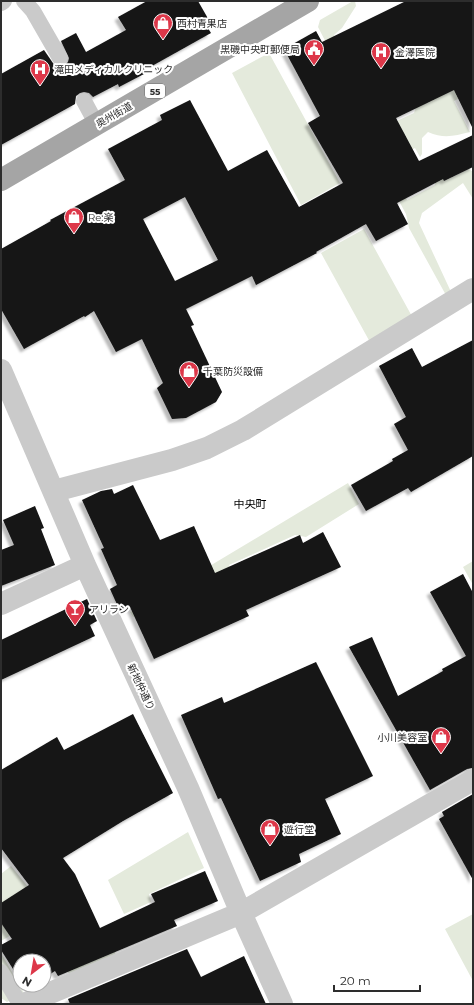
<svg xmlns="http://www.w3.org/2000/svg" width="474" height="1005" font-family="Montserrat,'Noto Sans JP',sans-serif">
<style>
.green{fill:#e4eadc}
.building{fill:#141414;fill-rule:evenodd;filter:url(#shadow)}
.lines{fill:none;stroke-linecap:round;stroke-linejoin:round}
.service{stroke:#cacaca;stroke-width:16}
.minor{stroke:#cacaca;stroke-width:22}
.primary{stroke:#a5a5a5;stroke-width:22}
.labels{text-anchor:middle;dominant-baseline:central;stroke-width:4;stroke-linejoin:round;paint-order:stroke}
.shield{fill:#fff;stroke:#6c6c6c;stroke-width:1}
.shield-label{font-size:9px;font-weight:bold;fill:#2d2d2d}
.poi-label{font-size:10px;fill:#2d2d2d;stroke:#fff;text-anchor:start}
.street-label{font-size:10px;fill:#2d2d2d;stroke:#fff}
.neighbourhood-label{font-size:11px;fill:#000;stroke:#fff}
</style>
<defs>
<filter id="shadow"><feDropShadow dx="-3.5" dy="3.5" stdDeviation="1" flood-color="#0004"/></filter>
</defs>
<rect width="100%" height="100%" fill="#fff"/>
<path class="green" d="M353,1H355L356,6L342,28L334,35L378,125L384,127L414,113L417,104L422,40L404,1H473V91L454,101L470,132C454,136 444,139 428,132L422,138V154L420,157L415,148L389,162L407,200L435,185V171L437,168L444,181L469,169L473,172V199L463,183L422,213L419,223L452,294L447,297L409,228L406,214L377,160L347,83L318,27L320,20Z
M269,53L340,183L301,205L232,73Z
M364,229L414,320L371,344L321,253Z
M348,483L359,504L306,537L295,535L229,565L238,587L184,595L133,617L130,612L181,587L187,581L213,564Z
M473,561V585L463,567Z
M188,832L204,868L149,894L151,902L124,914L108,880Z
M11,866L47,910L114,949L116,955L69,974L51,937L22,929L1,941V923L5,928L1,903V874Z
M473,914V981L445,929Z
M1,953L24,993L7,1002L1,998Z"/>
<path class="building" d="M147,1H198L210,22L206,25L211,33L143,71L144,74L119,87L118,84L93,97L89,93L84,92L80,93L76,96L75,104L1,145V74L44,50L55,66L60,67L64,66L68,62L69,58L61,41L76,33L86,52L126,30L118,17Z
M406,1H473V129L454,90L396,118L419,161L473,135V167L444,181L443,179L397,203L408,224L376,241L366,224L316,252L317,253L256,285L252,276L186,309L194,325L191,326L222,392L216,402L186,418L172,419L157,388L163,383L142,339L116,352L94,311L85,317L84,316L24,349L1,309V249L51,221L50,220L125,180L108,149L162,120L160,115L190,100L228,171L267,150L299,207L343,183L308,123L320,116L284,49L316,31L322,42ZM185,197L218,260L175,281L143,219Z
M473,340V456L411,492L408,488L366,511L351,485L393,461L392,459L408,450L394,424L406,417L379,366L412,348L422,367Z
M133,485L160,540L194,526L215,573L300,535L303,543L323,532L341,567L246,610L249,616L154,659L130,607L120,611L110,589L117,585L101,549L104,548L82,500L101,491L112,489L114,494Z
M35,506L44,528L41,529L55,565L1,586V550L14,545L3,520Z
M463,574L473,593V768L467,769L430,790L349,647L372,637L398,696L443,671L442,669L466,656L430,592Z
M87,599L97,621L90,625L95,636L1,680V640Z
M316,662L373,776L325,799L341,834L299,854L301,862L260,881L221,798L218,799L181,715L222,697L224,703Z
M133,714L173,793L123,821L63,858L75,874L100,928L155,902L151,894L205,871L218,901L174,920L177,926L58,976L55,971L44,978V961H20V980L1,950V945L12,939L1,923V903L29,885L1,848V770L57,737L64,750Z
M473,794V880L439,819L444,816L442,812Z
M187,949L201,977L244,956L266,1004H70L68,999Z"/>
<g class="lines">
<path class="service" d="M24,1L33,11L60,58
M1,3L4,1
M84,101L97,125
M1,972L20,1004"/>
<path class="minor" d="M1,370L85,565L188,788L241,913L282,1004
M54,491L172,460L207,448L243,430L473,289
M1,604L85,565
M24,1004L241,913L473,780"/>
<path class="primary" d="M1,180L308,1"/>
</g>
<defs>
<g id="shop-pin" transform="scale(1)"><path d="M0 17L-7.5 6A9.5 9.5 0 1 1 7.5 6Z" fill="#dd3749" stroke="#fff"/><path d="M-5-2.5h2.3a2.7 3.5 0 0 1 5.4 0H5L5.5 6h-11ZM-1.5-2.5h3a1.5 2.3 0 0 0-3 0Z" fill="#fff"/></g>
<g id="civic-pin" transform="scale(1)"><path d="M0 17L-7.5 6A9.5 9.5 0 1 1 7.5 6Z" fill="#dd3749" stroke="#fff"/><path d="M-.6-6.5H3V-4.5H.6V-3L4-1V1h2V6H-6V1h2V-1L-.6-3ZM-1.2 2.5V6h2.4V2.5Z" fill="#fff"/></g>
<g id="hospital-pin" transform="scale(1)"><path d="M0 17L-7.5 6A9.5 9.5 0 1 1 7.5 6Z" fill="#dd3749" stroke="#fff"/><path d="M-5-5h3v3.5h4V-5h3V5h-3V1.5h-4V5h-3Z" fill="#fff"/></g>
<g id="bar-pin" transform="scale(1)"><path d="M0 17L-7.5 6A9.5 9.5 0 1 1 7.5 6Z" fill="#dd3749" stroke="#fff"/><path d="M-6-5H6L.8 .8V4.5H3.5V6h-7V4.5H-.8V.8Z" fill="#fff"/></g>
</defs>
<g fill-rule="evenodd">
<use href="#shop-pin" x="163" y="23"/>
<use href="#civic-pin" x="314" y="49"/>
<use href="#hospital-pin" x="381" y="52"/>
<use href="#hospital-pin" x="40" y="69"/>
<use href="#shop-pin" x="74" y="217"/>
<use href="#shop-pin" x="189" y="371"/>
<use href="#bar-pin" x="75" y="609"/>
<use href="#shop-pin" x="441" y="737"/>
<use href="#shop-pin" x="270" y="829"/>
</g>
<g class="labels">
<rect class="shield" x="145" y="84" width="20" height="14" rx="3"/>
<g class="shield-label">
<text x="155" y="91">55</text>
</g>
<g class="poi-label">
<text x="177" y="23">西村青果店</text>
<text x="300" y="49" text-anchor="end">黒磯中央町郵便局</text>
<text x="395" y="52">金澤医院</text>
<text x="54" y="69">滝田メディカルクリニック</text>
<text x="88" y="217">Re:楽</text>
<text x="203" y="371">千葉防災設備</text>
<text x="89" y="609">アリラン</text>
<text x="427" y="737" text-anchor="end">小川美容室</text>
<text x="284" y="829">遊行堂</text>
</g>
<g class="street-label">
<text transform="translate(114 115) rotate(-30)">奥州街道</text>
<text transform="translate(141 687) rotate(65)">新地仲通り</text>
</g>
<g class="neighbourhood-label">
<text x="250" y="504">中央町</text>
</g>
</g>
<rect width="474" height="1005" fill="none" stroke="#2d2d2d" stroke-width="4"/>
<g transform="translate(32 973) rotate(211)"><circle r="19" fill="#ffffff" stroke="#ababab"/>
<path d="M0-3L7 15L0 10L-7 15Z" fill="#dd3749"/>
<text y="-6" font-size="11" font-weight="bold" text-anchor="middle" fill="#2d2d2d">N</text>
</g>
<path d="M334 985v6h86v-6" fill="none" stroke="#2d2d2d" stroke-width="2"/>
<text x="340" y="985" font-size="12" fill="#2d2d2d" stroke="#ffffff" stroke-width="3" paint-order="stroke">20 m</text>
</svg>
